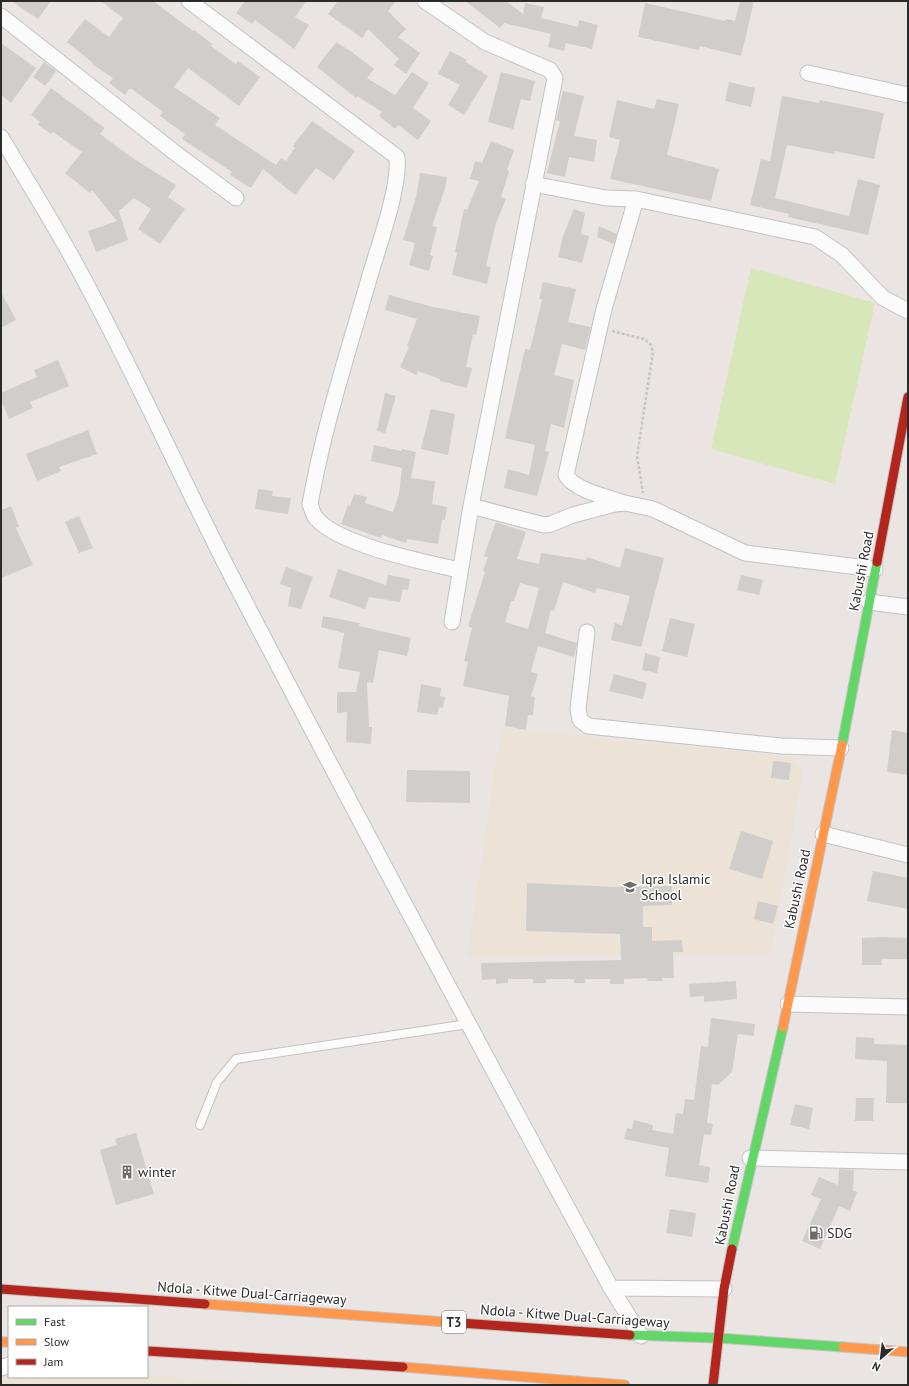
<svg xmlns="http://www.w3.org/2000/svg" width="909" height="1386" font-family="'PT Sans',sans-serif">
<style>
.education{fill:#ece3d6}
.pitch{fill:#d8e7b9}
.building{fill:#d0cdcb;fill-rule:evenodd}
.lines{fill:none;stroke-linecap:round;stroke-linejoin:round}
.lane-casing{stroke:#c3c2c2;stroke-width:10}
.street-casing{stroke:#c3c2c2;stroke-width:17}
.fast-casing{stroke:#c3c2c2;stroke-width:11}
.slow-casing{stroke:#c3c2c2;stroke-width:11}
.jam-casing{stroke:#c3c2c2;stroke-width:11}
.path{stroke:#c6c6c6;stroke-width:2.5;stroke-dasharray:3 2;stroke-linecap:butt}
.lane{stroke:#fcfbfb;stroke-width:8}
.street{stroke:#fcfbfb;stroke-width:15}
.fast{stroke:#63d668;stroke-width:9}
.slow{stroke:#ff974d;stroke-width:9}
.jam{stroke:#b3261e;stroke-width:9}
.labels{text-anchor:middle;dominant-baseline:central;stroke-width:3;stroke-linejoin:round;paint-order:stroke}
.shield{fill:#fff;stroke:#6b6b6b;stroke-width:1}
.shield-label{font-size:13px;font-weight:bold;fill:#2b2b2b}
.street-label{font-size:14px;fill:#2b2b2b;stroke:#fff}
.poi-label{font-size:14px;fill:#2b2b2b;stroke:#fff;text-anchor:start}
</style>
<rect width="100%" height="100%" fill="#eae5e2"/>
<path class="education" d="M501,728L792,757L803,771L771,955L467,957Z
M1,1364H9V1377H147V1375L280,1385H1Z"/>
<path class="pitch" d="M751,268L875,303L835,484L711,449Z"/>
<path class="building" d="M11,1H51L38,19Z
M101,1H153L193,31L194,30L212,44L211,46L236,64L238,61L260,77L239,106L188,68L174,87L220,118L215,125L276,165L281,158L286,161L295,148L293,146L312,121L355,151L334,180L316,168L295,195L263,169L251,188L230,175L232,172L182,139L185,134L160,116L163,112L132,89H129L125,95L109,83L113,78L92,64L93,63L67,42L85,19L109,37L123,18Z
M245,1H306L295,17L309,25L294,49L255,20L252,24L236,13Z
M338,1H396L388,11L406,29L398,37L420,53L406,74L394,65L399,59L368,29L362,38L328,14Z
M465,1H506L523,14L525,3L544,7L541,18L578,27L579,20L598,25L592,49L566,43L564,51L548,47L551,34L504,23L500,28Z
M740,1H754L741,56L700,46L699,50L638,37L645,3L725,21L726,19L735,21Z
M336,42L352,52L374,69L367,78L395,95L412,72L429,83L413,108L431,121L418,140L398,125L395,129L379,116L382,112L357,96L356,98L317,67Z
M1,43L36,68L11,103L1,95Z
M450,51L467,60L466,62L488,76L464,115L448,105L460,85L438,74Z
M44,62L56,71L45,86L33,77Z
M501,72L535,81L530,101L521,99L513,129L488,122Z
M729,82L755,88L751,107L725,101Z
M51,88L105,128L100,134L131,157L176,185L168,197L185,209L160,244L138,229L151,209L134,198L119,211L128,240L96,252L88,231L117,221L92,190L90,193L65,173L82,152L53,132L51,134L38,125L40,122L31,115Z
M563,91L584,96L574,136L597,140L594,162L569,157L565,177L547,173L560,121L556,120Z
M782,96L819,103L820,100L884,113L874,159L835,151L834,154L787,145L775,198L849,216L858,179L880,185L868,235L788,217L789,214L750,205L761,159L770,161Z
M657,99L679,104L667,155L719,169L711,201L610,179L620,140L609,137L617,100L654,109Z
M491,141L514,150L507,170L509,171L501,197L506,199L496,223L486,266L491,267L487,284L452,275L457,253L455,252L464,209L467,210L479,181L470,179L475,161L482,163Z
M420,173L447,177L445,188L432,226L437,227L430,255L433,256L429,271L409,265L415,243L403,240L416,197Z
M574,209L585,213L581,234L589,236L582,263L558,257L563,236Z
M599,226L617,234L614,244L597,237Z
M543,282L576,289L568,322L591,327L585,350L562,344L554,375L574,380L564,428L551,424L545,451L549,452L537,496L504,488L508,469L529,475L535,445L505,438L525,349L530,350L542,300L539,299Z
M1,292L16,320L1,328Z
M389,295L433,307L480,316L476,335L473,334L466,367L472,368L467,388L440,381V379L418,371L416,375L400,367L409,347L407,346L417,319L385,310Z
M58,360L69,386L30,402L33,408L9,419L1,400V393L37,377L34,370Z
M385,393L396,396L385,433L377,431Z
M431,409L455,414L448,455L421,449Z
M88,430L97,454L59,467L61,471L37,481L26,454Z
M374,445L401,451L402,449L416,452L411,478L435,481L432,504L447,507L445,520H442L438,544L407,539L406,543L382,535L381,538L341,524L348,505L350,506L354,494L367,497L365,503L393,512L399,494L402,468L371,461Z
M258,489L273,491L272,496L291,498L288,514L255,509Z
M11,506L19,526L16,528L33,565L1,578V510Z
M79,516L93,548L79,553L65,522Z
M496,522L526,532L517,559L539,564L541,553L586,560L587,557L620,568L625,548L664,558L641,647L611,640L615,623L622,625L630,596L597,588L595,593L563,582L554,611L551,610L545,633L577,643L575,653L574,657L538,646L531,672L538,674L531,696L535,697L533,715H528L526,730L505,726L509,696L463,686L468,662L464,661L472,628L468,626L485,572L483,571L488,557L484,556ZM520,583L539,588L528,629L505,622L511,601H514Z
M286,567L313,577L301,609L288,606L291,588L280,584Z
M338,569L386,585L388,575L410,579L408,590L403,589L400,602L369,597L365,609L329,597Z
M741,575L763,580L759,595L737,590Z
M323,616L360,623L359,626L411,638L407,656L379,650L373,683L367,682L369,727H372L371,744L346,742L347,712L337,713V692H356L360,672L338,668L344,633L321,627Z
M670,618L695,624L687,657L662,651Z
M645,653L660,657L657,673L642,670Z
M614,674L647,683L643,699L609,691Z
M421,684L441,688L440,696L445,697L443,708L439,707L437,715L417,712Z
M892,730L908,733V775L887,772Z
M773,761L791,763L789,780L771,778Z
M407,770L470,771V803L406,802Z
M741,831L773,841L762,879L729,869Z
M873,871L908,878V909L867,901Z
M527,883L615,887L672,886V905L643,906V927H652V941L682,940L683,952H673L674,978H662L663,981H648L647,978L624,979V984H610V979H585V983H574V979H546V983H533V979H508V983L496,984V979L482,980L481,963L621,960L620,934L526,931Z
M758,901L778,906L773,924L754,919Z
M881,937L908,938V959H881L882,965H862V938Z
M736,981L737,999L704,1002V996L690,997L689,984Z
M711,1018L755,1024L754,1036L738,1034L732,1072L718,1085L712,1084L707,1123L713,1124L711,1135L704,1134L699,1165L710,1167L708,1183L665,1176L669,1148L624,1139L627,1128L632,1129L634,1120L653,1125L652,1130L673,1134L676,1113L683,1114L685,1099L694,1100L701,1046L708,1047Z
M856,1037L874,1038V1044L908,1045L907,1103H886L887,1061L855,1059Z
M856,1098H874L873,1121H855Z
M795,1104L813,1108L809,1129L790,1125Z
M136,1133L154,1194L116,1205L100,1150L117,1145L115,1139Z
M839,1169L854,1170L853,1191L857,1192L850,1211L839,1206L820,1249L802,1241L821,1199L811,1195L819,1177L838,1185Z
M670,1209L696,1213L692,1237L666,1233Z"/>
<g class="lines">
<g class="lane-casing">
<path id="lane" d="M200,1125L217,1082L236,1059L468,1024"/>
</g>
<g class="street-casing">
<path id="street" d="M189,1L397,157C400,186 380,242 371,272C349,349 324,425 310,504C312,509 313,515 316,518C338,545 425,562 459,570
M425,1L485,42L550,70L555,78L471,506L452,622
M1,16L174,152L236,198
M808,73L908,95
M1,137C25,178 51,219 74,261C131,364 178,472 232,577C356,815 483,1052 611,1288L641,1336
M533,184L606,198L636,199L815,237L842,255L883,298L908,311
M622,502C607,497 574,490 566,475L604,309L636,199
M471,506L544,525L551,524L573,515L615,504L625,503L653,509L745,553L875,569
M869,602L908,607
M587,632L578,709L580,720L588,726L781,746L841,748
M823,834L908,855
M788,1004L908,1007
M750,1158L908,1162
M611,1288L724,1289
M1,1368L9,1365"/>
</g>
<g class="fast-casing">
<path id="fast" d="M842,745L877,562
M732,1249L783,1027
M630,1335L718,1338L843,1347"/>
</g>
<g class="slow-casing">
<path id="slow" d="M783,1027L842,745
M205,1304L446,1322
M1,1342H9
M843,1347L908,1352
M403,1367L625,1385"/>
</g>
<g class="jam-casing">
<path id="jam" d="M877,562L908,397
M1,1289L205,1304
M446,1322L630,1335
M147,1351L403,1367
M713,1385L724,1289L732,1249"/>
</g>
<path class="path" d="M612,331L644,339L651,345L653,352L637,456L643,493"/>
<use href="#lane" class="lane"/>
<use href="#street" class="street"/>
<use href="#fast" class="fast"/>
<use href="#slow" class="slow"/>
<use href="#jam" class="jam"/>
</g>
<defs>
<g id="school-bare" transform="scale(1.08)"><path d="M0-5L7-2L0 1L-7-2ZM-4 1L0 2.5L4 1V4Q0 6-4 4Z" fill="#6e6c6b" stroke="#fff" stroke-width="2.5" paint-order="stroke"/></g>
<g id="building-bare" transform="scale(1.08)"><path d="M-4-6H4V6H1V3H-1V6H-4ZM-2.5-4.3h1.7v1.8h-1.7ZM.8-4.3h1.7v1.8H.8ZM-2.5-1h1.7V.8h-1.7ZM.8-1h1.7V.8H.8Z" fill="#6e6c6b" stroke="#fff" stroke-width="2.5" paint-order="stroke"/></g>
<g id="fuel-bare" transform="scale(1.08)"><path d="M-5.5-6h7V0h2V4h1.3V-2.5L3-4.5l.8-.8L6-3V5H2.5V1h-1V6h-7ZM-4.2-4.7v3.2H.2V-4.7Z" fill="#6e6c6b" stroke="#fff" stroke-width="2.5" paint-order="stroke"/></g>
</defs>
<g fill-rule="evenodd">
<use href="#school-bare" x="630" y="887"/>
<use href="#building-bare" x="127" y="1172"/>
<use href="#fuel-bare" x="816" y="1233"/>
</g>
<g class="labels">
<rect class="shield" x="442" y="1311" width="24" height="22" rx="3"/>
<g class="shield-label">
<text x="454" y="1322">T3</text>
</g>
<g class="street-label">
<text transform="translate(861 571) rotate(-79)">Kabushi Road</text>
<text transform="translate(797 889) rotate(-78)">Kabushi Road</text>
<text transform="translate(727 1205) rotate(-79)">Kabushi Road</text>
<text transform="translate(252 1293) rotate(4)">Ndola - Kitwe Dual-Carriageway</text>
<text transform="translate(575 1316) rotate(4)">Ndola - Kitwe Dual-Carriageway</text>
</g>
<g class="poi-label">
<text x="641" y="879">Iqra Islamic<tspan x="641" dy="16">School</tspan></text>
<text x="138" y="1172">winter</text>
<text x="827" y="1233">SDG</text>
</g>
</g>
<rect width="909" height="1386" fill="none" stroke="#2b2b2b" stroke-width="4"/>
<rect x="8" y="1306" width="140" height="72" fill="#ffffff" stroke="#aaaaaa"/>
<rect x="16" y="1319" width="20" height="6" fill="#63d668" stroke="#aaaaaa"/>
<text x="44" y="1326" font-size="12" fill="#2b2b2b">Fast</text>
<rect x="16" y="1339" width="20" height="6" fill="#ff974d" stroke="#aaaaaa"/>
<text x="44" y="1346" font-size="12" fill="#2b2b2b">Slow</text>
<rect x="16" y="1359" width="20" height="6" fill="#b3261e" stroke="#aaaaaa"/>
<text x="44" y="1366" font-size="12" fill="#2b2b2b">Jam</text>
<g transform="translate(881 1358) rotate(208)" stroke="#ffffff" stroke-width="3" paint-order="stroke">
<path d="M0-3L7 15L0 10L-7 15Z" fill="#2b2b2b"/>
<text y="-6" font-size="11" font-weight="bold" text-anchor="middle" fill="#2b2b2b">N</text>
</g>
</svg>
